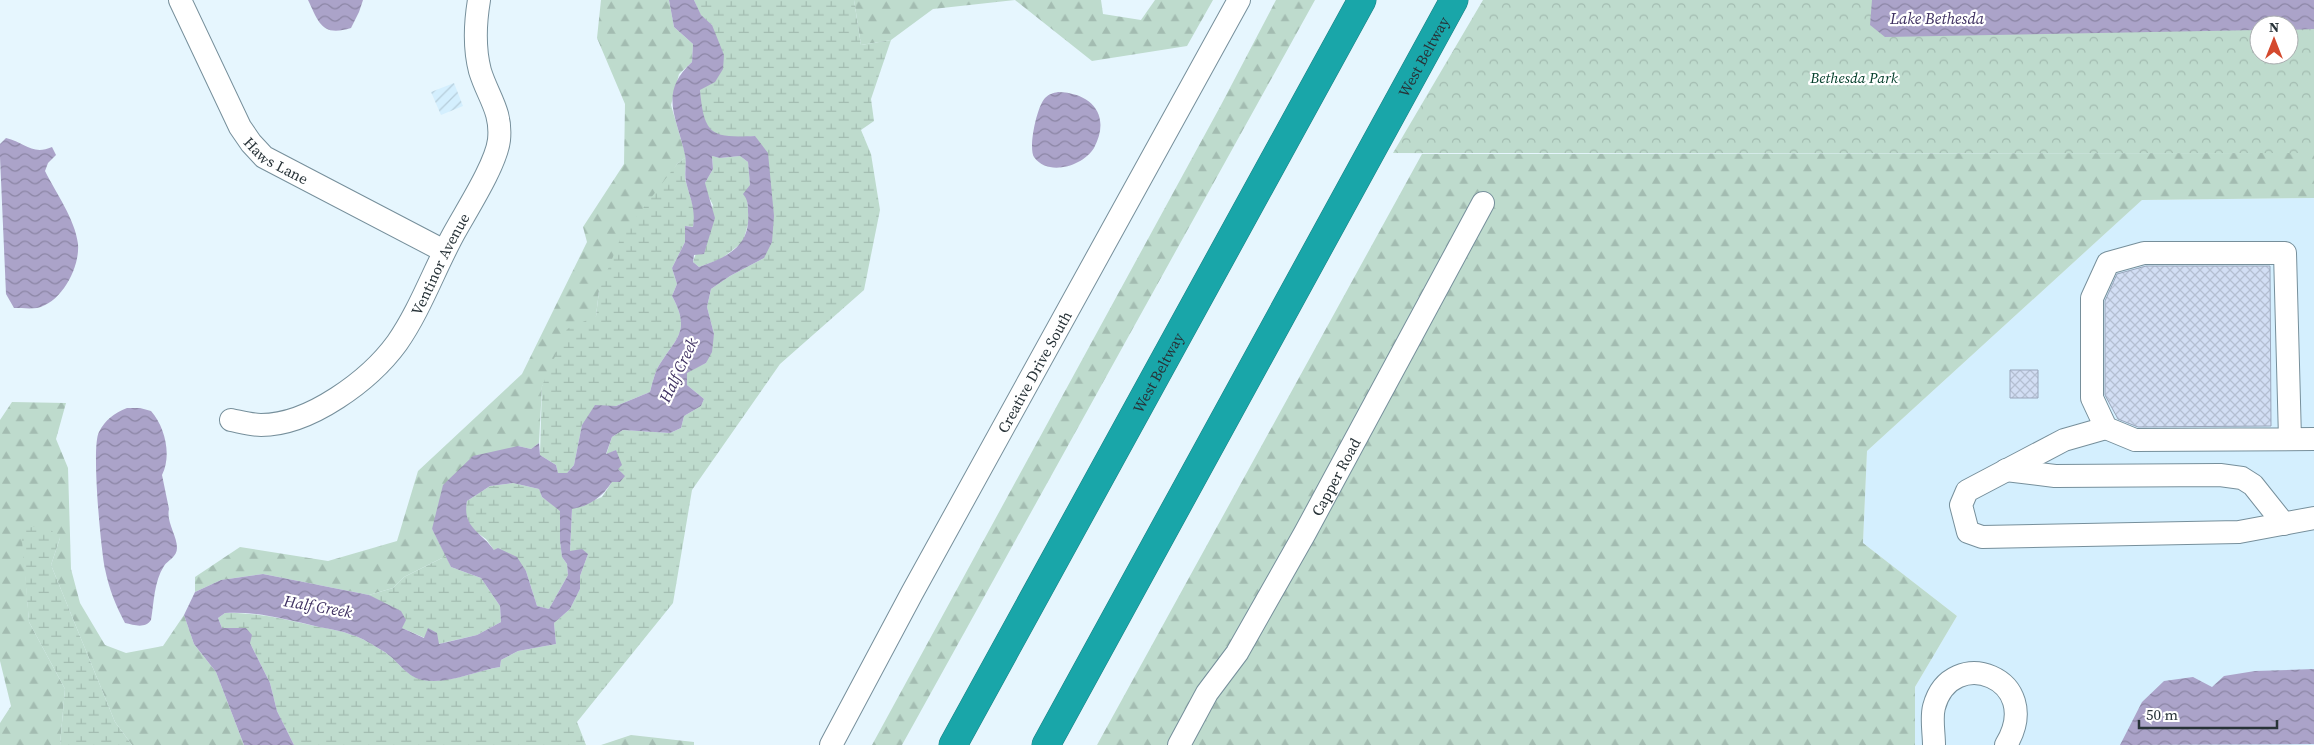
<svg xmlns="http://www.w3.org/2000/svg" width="2314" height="745" font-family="'Source Serif 4',serif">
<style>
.built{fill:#d4effe}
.industrial{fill:url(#industrial-furrows)}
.forest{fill:url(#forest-firs)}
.wetland{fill:url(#wetland-marsh)}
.park{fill:url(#park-crowns);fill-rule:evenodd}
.water{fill:url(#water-waves);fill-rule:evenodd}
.building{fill:url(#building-cross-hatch);stroke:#9aa6bb}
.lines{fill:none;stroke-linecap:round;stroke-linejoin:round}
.minor-casing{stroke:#768f9b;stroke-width:24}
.highway-casing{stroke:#1e7e81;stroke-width:29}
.minor{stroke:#fff;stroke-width:22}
.highway{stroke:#19a6a9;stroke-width:28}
.labels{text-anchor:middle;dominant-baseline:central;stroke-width:4.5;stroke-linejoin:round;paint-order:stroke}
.street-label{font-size:15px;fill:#283338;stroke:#fff}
.park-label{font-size:15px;font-style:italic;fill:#003c28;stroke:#fff}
.water-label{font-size:16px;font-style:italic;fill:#3e3061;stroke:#fff}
</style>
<defs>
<pattern id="industrial-furrows" width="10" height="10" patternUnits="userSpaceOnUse" patternTransform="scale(1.25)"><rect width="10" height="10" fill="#d4effe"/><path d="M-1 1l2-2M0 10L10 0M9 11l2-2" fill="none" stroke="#b6cdda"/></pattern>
<pattern id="forest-firs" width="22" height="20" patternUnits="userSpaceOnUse" patternTransform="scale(1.25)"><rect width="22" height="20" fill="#bedbcd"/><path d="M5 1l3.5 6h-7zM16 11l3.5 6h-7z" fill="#a3bcb1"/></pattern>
<pattern id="wetland-marsh" width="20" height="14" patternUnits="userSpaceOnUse" patternTransform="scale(1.25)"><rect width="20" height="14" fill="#bedbcd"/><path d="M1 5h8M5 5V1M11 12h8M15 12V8" fill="none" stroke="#a3bcb1"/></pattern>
<pattern id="park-crowns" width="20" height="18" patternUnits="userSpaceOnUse" patternTransform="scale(1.25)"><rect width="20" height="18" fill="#bedbcd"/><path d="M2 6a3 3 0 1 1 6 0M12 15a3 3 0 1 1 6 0" fill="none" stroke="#a3bcb1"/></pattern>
<pattern id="water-waves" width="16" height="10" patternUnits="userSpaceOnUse" patternTransform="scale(1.25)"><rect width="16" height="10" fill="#aba3c9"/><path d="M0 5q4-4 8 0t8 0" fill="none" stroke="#8b85a4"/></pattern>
<pattern id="building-cross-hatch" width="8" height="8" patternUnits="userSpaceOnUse" patternTransform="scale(1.25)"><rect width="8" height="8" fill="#d2def4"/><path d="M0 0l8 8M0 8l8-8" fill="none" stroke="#b4bfd2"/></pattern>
</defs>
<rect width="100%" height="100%" fill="#e6f6fe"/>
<path class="built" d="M2314,198V745H1915V687L1957,616L1863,543L1867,451L2142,200Z"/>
<path class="industrial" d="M454,83L463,106L441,115L431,92Z"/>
<path class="forest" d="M601,0H669L674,27L693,44L692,62L679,74L671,105L686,157L677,164L599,291L596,316L542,386L539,443L531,449L518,446L432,529L446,556L404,577L393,588L369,595L263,574L221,580L195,592V577L240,547L328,561L397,541L418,471L522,374L587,242L583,227L624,164L625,104L597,38Z
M854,0H1101L1103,14L1141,20L1155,0H1213L1187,46L1092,61L1015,0L933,9L891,40L861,45Z
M1276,0H1315L902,745H872L1221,105Z
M2314,153V198L2142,200L1867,451L1863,543L1957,616L1915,687V745H1097L1422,154Z
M12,402L66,403L56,439L68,468L71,569L80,603L105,645L126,653L163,646L184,615L194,644L216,672L244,745H132L115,722L51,565L60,538L22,529L29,622L65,689L60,745H0V723L11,706L0,661V420Z
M631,735L694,742V745H601Z"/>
<path class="wetland" d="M694,0H854L861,45L891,40L871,99L874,121L861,130L871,154L880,210L864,290L780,364L692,490L673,603L577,722L586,745H294L277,711L270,683L250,643L246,628H222L218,618L225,613C257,612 288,620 319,627C330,629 342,631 352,635C363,638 373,645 383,651C397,659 405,676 422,679C449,685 474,671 500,667L501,660L518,651L556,644L554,623L570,609L580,589V576L588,554L570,551L572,509L602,497L612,482L624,476L618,469L616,450L606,455L612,437L623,430L670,433L681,428L684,416L701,406L704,399L687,385V372L706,363L714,334L707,307L711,289L730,276L764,258L755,136C743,137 723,141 713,132C688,110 706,54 712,25L701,16Z
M712,156L720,158L740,156L748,162L750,185L747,199L749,220L743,242L721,259L699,267L693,262L713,205L705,190V183L713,169Z
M686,157L685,179L695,213L693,227L685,226V242L672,268L677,284L672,296C692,333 675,338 657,369C654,376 652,384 650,392L616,406L582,425L574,465L567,473H558L556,465L540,455L542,386L567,329L596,316L599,291L621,237L677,164Z
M513,483L539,489L542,497L560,510V541L562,557L567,564L568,575L549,609L537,606L526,571L494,550L486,539L472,529L465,514L467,501L490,486Z
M45,525L60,538L51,565L115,722L132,745H60L65,689L29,622L21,529Z
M446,556L451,567L481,578L500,606L501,622L477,635L438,644L428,629L425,638L402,628L369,595L393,588L404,577Z"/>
<path class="park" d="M1483,0H2314V153H1393ZM2259,25H2289V55H2259Z"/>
<path class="water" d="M308,0H363L359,12L351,28C322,37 319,23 308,0Z
M669,0H694L701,15L712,25L724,55L723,69L715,82L700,90C704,135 711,138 755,136L768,153L774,216L772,242L764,258L730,276L711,289L707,307L714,334L712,352L706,363L687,373V385L704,399L701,406L684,416L681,428L670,433L623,430L612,437L606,454L616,450L622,465L618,469L625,476L620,482H612C602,497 590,506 572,509L570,551L582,549L588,554L580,576V589L570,609L554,623L556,644L518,651L501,660L500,667C474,671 449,685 422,680C405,676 397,659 383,651C373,645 363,638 352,635C342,631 330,629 319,627C288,620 257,611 225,613L218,618L222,628H246L252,635L250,643L270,683L277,711L294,745H244L216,672L194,644L184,615L195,592L221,580L263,574L369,595L401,611L406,620L402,628L424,638L428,628L437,633L439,644L477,635L501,622L500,606L481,578L451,567L432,529L443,485L473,456L518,446L531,449L539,443L540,455L556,465L558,473H567L574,465L582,425L595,405L616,406L650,392C652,384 654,376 657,369C675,338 692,333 672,296L677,284L672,268L685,242V226L693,227C696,210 690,198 686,182C684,173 687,163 685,155C677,117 658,93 692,62L693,44L674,27ZM712,156L720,158L740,156L748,162L750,185L743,194C748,200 748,205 748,212C751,246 728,257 699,267L693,262L694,255L704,254L715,218L705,183L713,169ZM513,483L539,489L542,497L560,511V541L562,557L567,564L568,575L549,609L537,606L526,571L517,557L498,548L494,550C480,531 462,527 467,501L490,486Z
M1872,0H2314V29L2289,30V25H2259V30L1885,37L1870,25Z
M1058,92C1093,93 1111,116 1094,148C1083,166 1048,177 1034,157C1028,148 1037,106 1045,98C1049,94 1053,93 1058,92Z
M6,138C25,142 32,156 52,147L56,155L48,163L45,171C56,193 75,219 78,244C80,268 61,303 37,308C30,309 21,308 14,308L6,294L0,157V144Z
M127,408H140L151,411C165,427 172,455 162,475L169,509C166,522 177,535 177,548C177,557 168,560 164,566C154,581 154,603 151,620C145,629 134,625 125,623C116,606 109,589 105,569C101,550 91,446 99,432C105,420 114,413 127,408Z
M2314,669V744L2120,745L2142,702L2164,681L2193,677L2212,687L2224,676L2255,671Z"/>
<path class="building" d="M2146,266H2270L2271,426L2138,427L2118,419L2105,395V301L2117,274Z
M2010,370H2038V398H2010Z"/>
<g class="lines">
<g class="minor-casing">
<g id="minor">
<path id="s1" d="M180,0L240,127L251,143L264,157L444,251"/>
<path id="s2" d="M231,420C241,422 252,425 261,425C310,425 370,380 397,343C420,310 434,270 453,235C466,211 496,165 499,140C502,111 488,97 480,71C474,48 475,24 479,0"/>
<path d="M2106,428L2064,440L1967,491L1961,505L1968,532L1982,537L2239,532L2314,518"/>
<path d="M2290,439L2285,253H2144L2108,263L2092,298V398L2106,428L2135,440L2314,439"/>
<path d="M2006,470L2055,476L2220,475L2242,478L2253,485L2284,524"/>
<path id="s3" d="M831,745L912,593L1239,0"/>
<path id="s4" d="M1179,745L1207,693L1237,653L1305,533L1483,203"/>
<path d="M1934,745C1934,733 1931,718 1934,707C1951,643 2046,678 2006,745"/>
</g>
</g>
<g class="highway-casing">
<g id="highway">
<path id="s5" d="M953,745L1362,0"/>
<path id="s6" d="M1046,745L1454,0"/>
</g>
</g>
<use href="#minor" class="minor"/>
<use href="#highway" class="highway"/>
</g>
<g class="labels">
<g class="street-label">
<text stroke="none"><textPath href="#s6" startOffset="785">West Beltway</textPath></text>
<text stroke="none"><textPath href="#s1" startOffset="191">Haws Lane</textPath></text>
<text stroke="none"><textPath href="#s2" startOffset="284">Ventinor Avenue</textPath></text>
<text stroke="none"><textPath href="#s3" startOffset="425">Creative Drive South</textPath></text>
<text stroke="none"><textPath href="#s5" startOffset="425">West Beltway</textPath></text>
<text stroke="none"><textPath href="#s4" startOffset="311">Capper Road</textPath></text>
</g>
<g class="park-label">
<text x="1854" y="77">Bethesda Park</text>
</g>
<g class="water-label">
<text x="1937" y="18">Lake Bethesda</text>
<text transform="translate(678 370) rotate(-65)">Half Creek</text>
<text transform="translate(318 606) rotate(10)">Half Creek</text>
</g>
</g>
<g transform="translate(2274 40)"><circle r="24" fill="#ffffff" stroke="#a9adaf"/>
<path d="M0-4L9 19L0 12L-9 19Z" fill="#d4492d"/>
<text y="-8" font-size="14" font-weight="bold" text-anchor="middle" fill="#283338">N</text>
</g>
<path d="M2139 720v8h138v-8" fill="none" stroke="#283338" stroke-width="2.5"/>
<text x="2146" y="720" font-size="15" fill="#283338" stroke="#ffffff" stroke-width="4" paint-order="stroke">50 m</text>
</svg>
